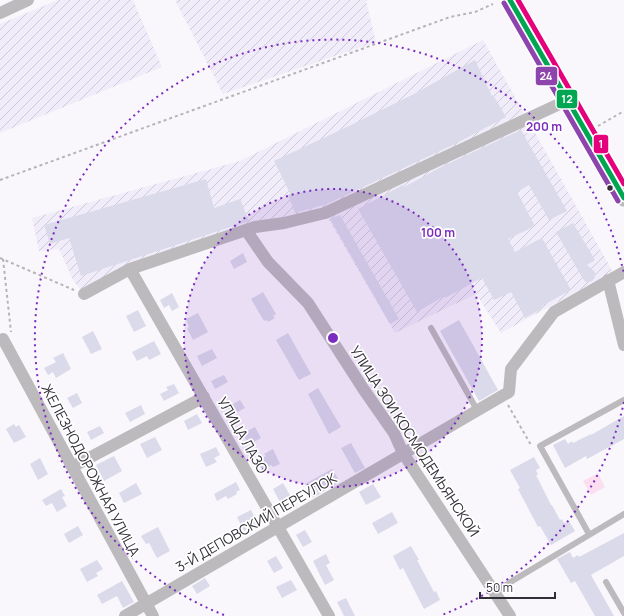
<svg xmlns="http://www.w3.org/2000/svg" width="624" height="616" font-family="Manrope,sans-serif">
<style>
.industrial{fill:url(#industrial-furrows)}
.park{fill:#fcdef1}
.building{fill:#dadaea}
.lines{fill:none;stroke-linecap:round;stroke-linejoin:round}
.path{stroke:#b6b4b8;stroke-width:2;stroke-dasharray:3 3;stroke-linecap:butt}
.service{stroke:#bcbabd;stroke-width:6}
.minor{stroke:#bcbabd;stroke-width:12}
.secondary{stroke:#bcb9bc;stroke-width:17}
.bus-1-casing{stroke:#fff;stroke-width:8}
.bus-2-casing{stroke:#fff;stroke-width:8}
.bus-3-casing{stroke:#fff;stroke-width:8}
.bus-1{stroke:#00a651;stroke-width:5}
.bus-2{stroke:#8e44ad;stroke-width:5}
.bus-3{stroke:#e5007d;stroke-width:5}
.ring{fill:none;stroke:#7b2cbf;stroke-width:2;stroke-dasharray:2 4}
.bus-dot{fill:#312e37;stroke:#fff;stroke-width:1.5}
.labels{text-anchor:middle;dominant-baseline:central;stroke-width:3.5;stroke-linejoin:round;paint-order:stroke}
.street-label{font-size:14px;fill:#312e37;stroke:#fff}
.centre{fill:#7b2cbf;stroke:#fff;stroke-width:2}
.ring-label{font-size:12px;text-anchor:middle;font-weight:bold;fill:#7b2cbf;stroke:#fff;stroke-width:3.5;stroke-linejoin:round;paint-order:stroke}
.line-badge{stroke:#fff;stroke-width:1.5}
.badge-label{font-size:11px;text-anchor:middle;font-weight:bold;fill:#fff}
</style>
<defs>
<pattern id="industrial-furrows" width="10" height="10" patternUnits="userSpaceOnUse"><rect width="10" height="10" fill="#f0ecf9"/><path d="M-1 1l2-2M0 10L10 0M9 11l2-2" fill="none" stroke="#cecbd6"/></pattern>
</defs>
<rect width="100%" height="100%" fill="#f9f7fc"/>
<path class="industrial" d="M58,0H133L162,67L0,133V24Z
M175,0H369L366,1L376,42L223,94Z
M483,40L613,272L501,333L476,294L395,333L325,213L130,269L84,294L73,280L59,249L39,251L32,218L240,161Z"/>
<path class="park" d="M598,473L605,487L591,495L583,481Z"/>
<path class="building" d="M475,60L492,96L493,95L506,117L457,143L327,204L295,213L288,195L290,193L274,161L349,126L414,94Z
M521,130L567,211L549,220L529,185L517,192L535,226L508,239L515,252L542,238L571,290L542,306L543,308L525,318L511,292L494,300L482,278L445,298L444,296L417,312L358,209L403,185L404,187L443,166Z
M206,179L214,208L240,199L249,221L81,276L69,238L50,244L44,225Z
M340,215L399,319L390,324L330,219Z
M573,223L595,260L587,265L595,272V277L592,281L586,282L583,279L556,232Z
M243,253L247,262L234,269L230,261Z
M263,292L276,314L273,316L275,318L268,322L267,320L264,321L251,299Z
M172,293L179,307L172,311L169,305L164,308L160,300Z
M138,310L146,326L134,332L126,316Z
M198,313L208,332L193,340L187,328L189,327L186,319Z
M459,320L498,390L479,401L440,331Z
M93,331L102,349L91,354L82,337Z
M288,333L311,374L299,380L276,340Z
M154,341L161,354L149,360L147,356L137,361L132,352Z
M212,349L217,358L202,366L197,356Z
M63,353L71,369L56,378L53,372L48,375L44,368L56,362L53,358Z
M224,375L228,382L215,389L211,381Z
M174,384L179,393L164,401L160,394L168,390L166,387Z
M318,388L341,427L329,434L308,394Z
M77,393L82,403L73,408L67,398Z
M240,400L245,408L232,415L227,407Z
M141,405L145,414L130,422L125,413Z
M197,414L202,423L188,430L184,421Z
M624,416V439L587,459L586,456L565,468L553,445L565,439L568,444L572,441L573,443L591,434V435Z
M14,424L16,427L19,425L26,437L14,443L6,429Z
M100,426L104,433L91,440L87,432Z
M255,427L261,438L254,442L253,439L247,442L243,433Z
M155,437L162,450L147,458L140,444Z
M351,443L365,468L355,473L341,448Z
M216,447L220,455L214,458L217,462L206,467L200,454Z
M273,449L280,464L273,467L271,465L262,469L258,461L266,456L264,454Z
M114,456L122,471L104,481L96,465Z
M534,457L540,468L536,470L538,475H536L551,505H552L560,520L562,519L564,523L569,521L575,531L551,545L540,526L538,527L518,489L520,488L510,470Z
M40,458L48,474L38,480L30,464Z
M332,469L340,482L313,498L305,484Z
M236,482L240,490L236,492L237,494L228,499L226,496L217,501L214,494Z
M136,483L142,494L124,503L119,493Z
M283,483L297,507L286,513L273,489Z
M373,484L381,497L366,505L359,492Z
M61,489L65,496L62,497L67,506L57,512L52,503L46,506L42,500Z
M251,510L258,524L244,531L237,517Z
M392,512L398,523L378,534L372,523Z
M78,526L83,535L69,543L64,534Z
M158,527L170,551L157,558L149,543L146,544L141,536Z
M305,530L312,542L303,547L296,535Z
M624,533V556L591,575L614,616H595L575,581L571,583L557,559L570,552L573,558L578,555L579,557Z
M411,546L419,560H417L434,592L436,591L440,600L424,609L403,568L400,570L393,556Z
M326,554L330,563L326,565L334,580L325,585L313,561Z
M276,556L283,568L274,573L267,561Z
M97,560L103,569L96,573L98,576L87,582L80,569Z
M205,578L210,586L197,594L192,586Z
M291,580L297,590L282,598L276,587Z
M122,581L134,602L123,608L117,596L102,604L97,595Z
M346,598L355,616H344L337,602Z"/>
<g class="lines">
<path class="path" d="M598,126L624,111
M0,180L450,17L475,12L493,4
M0,258L74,290
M3,259L11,332
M508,405L531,445H532"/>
<path class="service" d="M431,328L477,410
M589,534L540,446L624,400
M606,582L624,613
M494,592L624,514"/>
<path class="minor" d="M0,13L28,0
M246,230L268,262L308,303L364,390L394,433L403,453L510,616
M130,269L329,616
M608,280L624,345
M84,294L130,269L255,227L284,223L325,213L568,100
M3,339L153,616
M72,467L204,397
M125,616L509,392L511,369L554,312L624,272"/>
<path class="secondary" d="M510,0L624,198"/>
<g class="bus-1-casing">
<path id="bus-1" d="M510,0L624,198"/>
</g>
<g class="bus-2-casing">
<path id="bus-2" d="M504,3L618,201"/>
</g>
<g class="bus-3-casing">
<path id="bus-3" d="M518,0L624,184"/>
</g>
<use href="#bus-1" class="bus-1"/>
<use href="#bus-2" class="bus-2"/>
<use href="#bus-3" class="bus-3"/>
</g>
<circle cx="333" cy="338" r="149" fill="#7b2cbf" fill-opacity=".12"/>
<g class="ring">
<circle cx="333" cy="338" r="149"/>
<path d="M624 402A298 298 0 0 1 442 615M224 615A298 298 0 1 1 624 274"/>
</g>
<circle class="bus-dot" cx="610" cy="188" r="3.5"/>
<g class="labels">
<g class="street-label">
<text transform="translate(243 435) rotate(60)">УЛИЦА ЛАЗО</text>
<text transform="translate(415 441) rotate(57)">УЛИЦА ЗОИ КОСМОДЕМЬЯНСКОЙ</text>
<text transform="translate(91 470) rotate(62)">ЖЕЛЕЗНОДОРОЖНАЯ УЛИЦА</text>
<text transform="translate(256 522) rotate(-30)">3-Й ДЕПОВСКИЙ ПЕРЕУЛОК</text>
</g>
</g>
<circle cx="333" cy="338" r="6" class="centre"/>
<g class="ring-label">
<text x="544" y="131">200 m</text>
<text x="438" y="237">100 m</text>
</g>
<g class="line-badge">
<rect x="535" y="66" width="23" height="20" rx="4" fill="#8e44ad"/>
<rect x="556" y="89" width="22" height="20" rx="4" fill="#00a651"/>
<rect x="593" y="134" width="16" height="20" rx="4" fill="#e5007d"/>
</g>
<g class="badge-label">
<text x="546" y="80">24</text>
<text x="567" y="103">12</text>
<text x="601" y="148">1</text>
</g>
<path d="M480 592v6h75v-6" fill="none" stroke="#312e37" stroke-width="2"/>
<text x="486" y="592" font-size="12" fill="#312e37" stroke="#ffffff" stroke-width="3" paint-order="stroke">50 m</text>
</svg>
